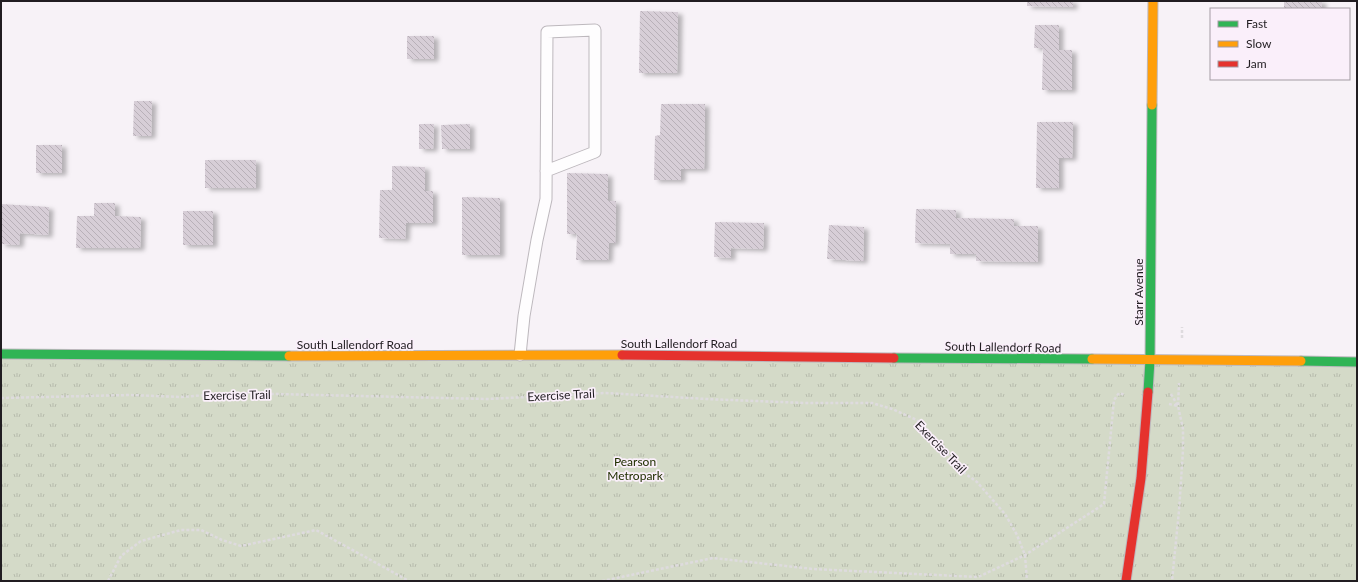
<svg xmlns="http://www.w3.org/2000/svg" width="1358" height="582" font-family="Lato,sans-serif">
<style>
.park{fill:url(#park-tufts)}
.building{fill:url(#building-back-hatch);filter:url(#shadow)}
.lines{fill:none;stroke-linecap:round;stroke-linejoin:round}
.lane-casing{stroke:#bdb8bd;stroke-width:13}
.fast-casing{stroke:#bdb8bd;stroke-width:11}
.slow-casing{stroke:#bdb8bd;stroke-width:11}
.jam-casing{stroke:#bdb8bd;stroke-width:11}
.path{stroke:#dedbde;stroke-width:2.5;stroke-dasharray:3 2;stroke-linecap:butt}
.lane{stroke:#fefdfe;stroke-width:11}
.fast{stroke:#30b455;stroke-width:9}
.slow{stroke:#ff9f0a;stroke-width:9}
.jam{stroke:#e5322d;stroke-width:9}
.labels{text-anchor:middle;dominant-baseline:central;stroke-width:3.5;stroke-linejoin:round;paint-order:stroke}
.street-label{font-size:12px;fill:#211d21;stroke:#faeffa}
.park-label{font-size:12px;fill:#202f00;stroke:#faeffa}
</style>
<defs>
<pattern id="park-tufts" width="24" height="20" patternUnits="userSpaceOnUse"><rect width="24" height="20" fill="#d4dac8"/><path d="M3 7l-1-3M5 7V3M7 7l1-3M15 17l-1-3M17 17v-4M19 17l1-3" fill="none" stroke="#b6bbac"/></pattern>
<pattern id="building-back-hatch" width="6" height="6" patternUnits="userSpaceOnUse"><rect width="6" height="6" fill="#d7ced7"/><path d="M-1 5l2 2M0 0l6 6M5-1l2 2" fill="none" stroke="#b8b0b8"/></pattern>
<filter id="shadow"><feDropShadow dx="4.5" dy="2.5" stdDeviation="2" flood-color="#0004"/></filter>
</defs>
<rect width="100%" height="100%" fill="#f7f2f7"/>
<path class="park" d="M1,354L1357,362V581H1Z"/>
<path class="building" d="M1027,1H1073V7L1027,6Z
M1284,1H1322V9H1284Z
M640,11L678,12L677,73H639Z
M1035,25H1059V50H1072V90H1042L1043,48H1034Z
M407,36H434V59H407Z
M134,101H152L151,136H133Z
M661,104H705L704,169H681V180H654L655,136L660,135Z
M1037,122H1073L1072,158H1059V188H1036Z
M419,124H434L433,149H419Z
M470,124V149H442L441,125Z
M36,145H62V173H36Z
M205,160H256V188H205Z
M392,166L425,167V191H433V223H406L405,239L379,238L380,190H392Z
M567,173L608,174V201H616L615,243H609L608,260H576L577,234H567Z
M462,197L500,198V255H462Z
M94,203H115V216L141,217L140,248H76L77,216H94Z
M1,204L49,207L48,235L20,233L19,245L1,244Z
M916,209L956,210V218L1014,219V226H1038V262L976,261V254H950V244L915,243Z
M183,211H213V245H183Z
M715,222L764,223L763,249L731,248V258L714,257Z
M829,225L864,227L863,261L827,259Z"/>
<g class="lines">
<g class="lane-casing">
<path id="lane" d="M520,355L524,316L537,240L546,199L547,32L595,30V152L546,171"/>
</g>
<g class="fast-casing">
<path id="fast" d="M1,354L289,356
M894,358L1092,359
M1301,361L1357,362
M1148,392L1150,360L1152,105"/>
</g>
<g class="slow-casing">
<path id="slow" d="M1152,105L1153,1
M289,356L622,355
M1092,359L1301,361"/>
</g>
<g class="jam-casing">
<path id="jam" d="M622,355L894,358
M1126,581L1141,478L1148,392"/>
</g>
<path class="path" d="M1182,338V327
M1171,394L1178,406L1183,429V450L1179,511L1172,581
M1,398L130,395L181,397L233,393L487,399L606,393L706,399L805,403H872L892,409L917,420L940,444L960,470L977,482L1005,514L1017,535L1025,555L1027,581
M1169,404L1178,406L1179,383
M108,581L121,556L141,541L181,530H201L222,540L241,546L316,530L409,581
M602,581L713,558L813,569L978,577L1025,555L1104,504L1114,400L1119,393L1125,395"/>
<use href="#lane" class="lane"/>
<use href="#fast" class="fast"/>
<use href="#slow" class="slow"/>
<use href="#jam" class="jam"/>
</g>
<g class="labels">
<g class="street-label">
<text transform="translate(1138 292) rotate(-90)">Starr Avenue</text>
<text x="679" y="343">South Lallendorf Road</text>
<text x="355" y="344">South Lallendorf Road</text>
<text transform="translate(1003 347) rotate(1)">South Lallendorf Road</text>
<text transform="translate(237 395) rotate(-1)">Exercise Trail</text>
<text transform="translate(561 395) rotate(-3)">Exercise Trail</text>
<text transform="translate(941 447) rotate(46)">Exercise Trail</text>
</g>
<g class="park-label">
<text x="635" y="461">Pearson<tspan x="635" dy="14">Metropark</tspan></text>
</g>
</g>
<rect width="1358" height="582" fill="none" stroke="#211d21" stroke-width="4"/>
<rect x="1210" y="8" width="140" height="72" fill="#faeffa" stroke="#a39ba3"/>
<rect x="1218" y="21" width="20" height="6" fill="#30b455" stroke="#a39ba3"/>
<text x="1246" y="28" font-size="12" fill="#211d21">Fast</text>
<rect x="1218" y="41" width="20" height="6" fill="#ff9f0a" stroke="#a39ba3"/>
<text x="1246" y="48" font-size="12" fill="#211d21">Slow</text>
<rect x="1218" y="61" width="20" height="6" fill="#e5322d" stroke="#a39ba3"/>
<text x="1246" y="68" font-size="12" fill="#211d21">Jam</text>
</svg>
